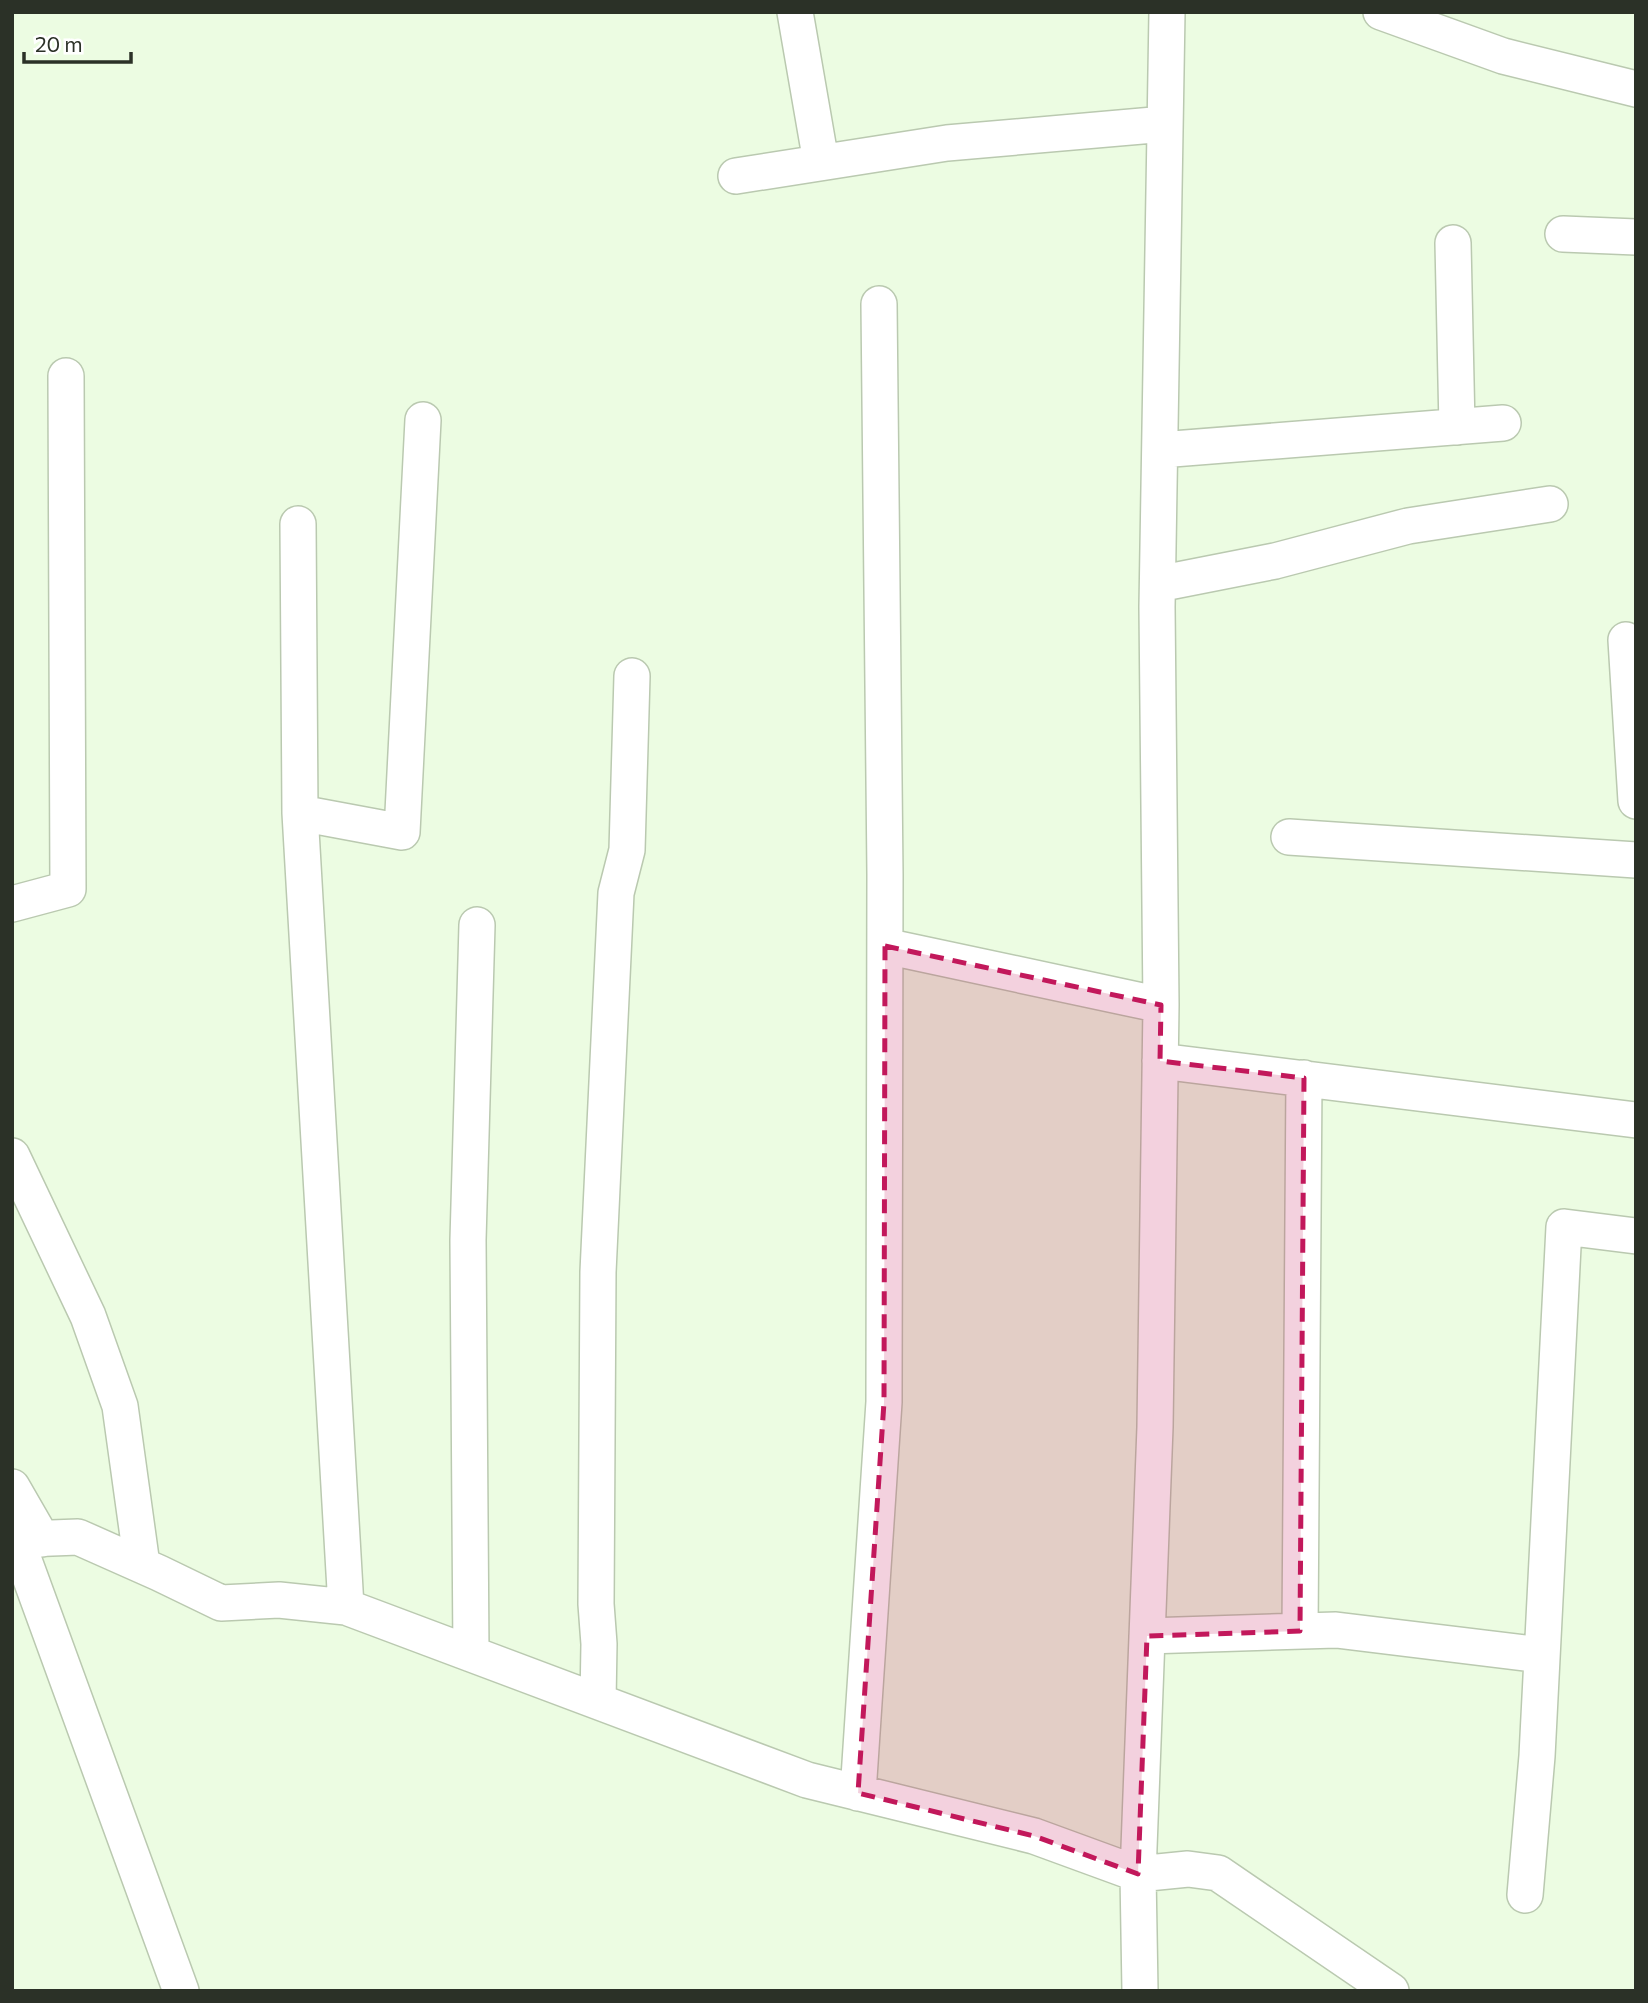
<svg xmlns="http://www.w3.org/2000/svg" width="1648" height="2003" font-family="Commissioner,sans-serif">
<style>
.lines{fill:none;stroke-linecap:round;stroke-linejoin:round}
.street-casing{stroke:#bac9b0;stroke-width:38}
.street{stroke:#fff;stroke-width:35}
.marked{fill:#c2185b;fill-opacity:0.2;stroke:#c2185b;stroke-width:5;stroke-dasharray:14 9;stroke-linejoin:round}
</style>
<rect width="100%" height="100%" fill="#ecfce2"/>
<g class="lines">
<g class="street-casing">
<path id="street" d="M795,12L821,162
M1381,12L1503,56L1636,89
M736,176L947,143L1165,124
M1563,234L1636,237
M1453,243L1457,427
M1160,450L1503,423
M298,524L300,813L346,1607
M1158,584L1275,561L1408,526L1550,504
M1626,640L1636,801
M300,813L402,832L423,420
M1289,837L1636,860
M12,904L68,889L66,376
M885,946L1161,1005
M1160,1061L1636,1120
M12,1156L88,1316L120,1406L142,1565
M12,1487L42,1539
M18,1544L181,1991
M12,1547L26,1539L78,1537L159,1573L221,1603L279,1600L346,1607L807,1780L1034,1836L1138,1874L1188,1869L1218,1873L1391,1991
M1300,1631L1304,1078
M1147,1636L1336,1630L1542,1655
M471,1654L468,1240L477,925
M598,1701L599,1644L596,1604L598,1272L616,893L627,850L632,676
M858,1793L884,1402L885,875L879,304
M1525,1895L1537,1756L1564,1227L1636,1236
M1140,1991L1138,1874L1155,1427L1161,1005L1157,607L1167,12"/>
</g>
<use href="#street" class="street"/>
</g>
<path class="marked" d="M885,946L1161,1005L1160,1061L1304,1078L1300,1631L1147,1636L1138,1874L1034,1836L858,1793L884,1402Z"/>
<rect width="1648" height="2003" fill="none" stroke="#2b3127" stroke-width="28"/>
<path d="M24 52v10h107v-10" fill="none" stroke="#2b3127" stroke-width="3.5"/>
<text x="35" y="52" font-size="21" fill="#2b3127" stroke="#ffffff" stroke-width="5" paint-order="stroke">20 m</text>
</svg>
